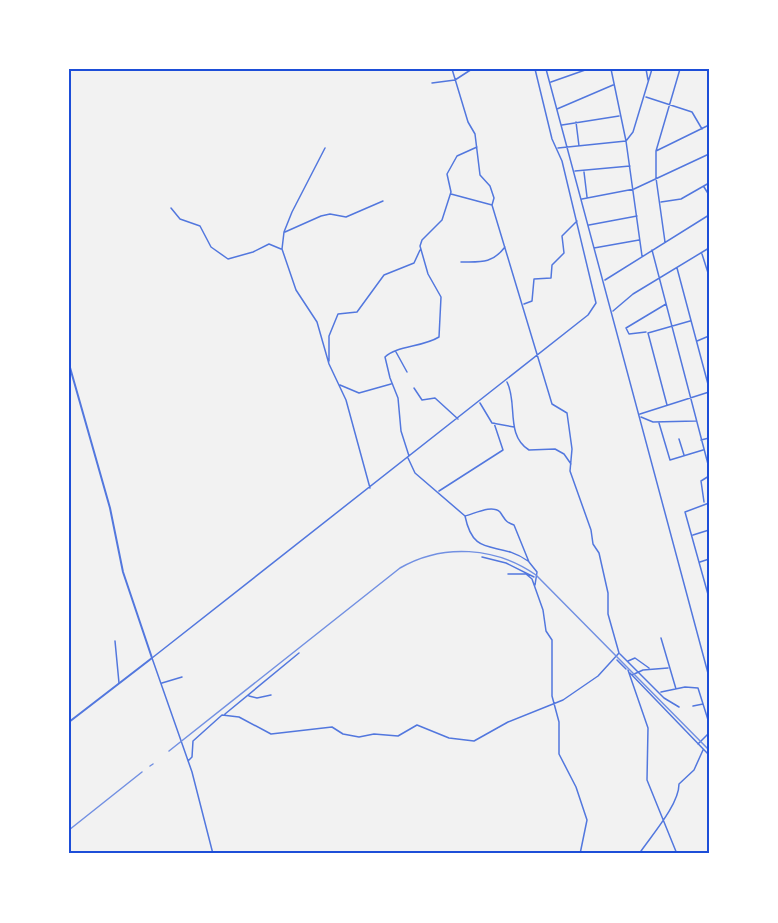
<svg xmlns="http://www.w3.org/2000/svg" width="778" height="923" font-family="Montserrat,sans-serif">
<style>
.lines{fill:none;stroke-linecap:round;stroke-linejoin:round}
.minor{stroke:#5277de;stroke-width:1.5}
.tertiary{stroke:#5277de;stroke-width:2}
.rail{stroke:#7290e2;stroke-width:1.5}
.neatline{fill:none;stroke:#1d4ed8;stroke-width:2}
</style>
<rect width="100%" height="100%" fill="#f2f2f2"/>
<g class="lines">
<path class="minor" d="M546,69L709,677
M611,69L626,141L642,256
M646,69L648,80
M551,82L588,69
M432,83L455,80L472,69
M646,97L692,112L702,129
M557,109L613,85
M576,122L579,146
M562,125L619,116
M325,148L292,212L284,232L282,249L296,290L317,322L329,364L346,400L370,488
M558,148L626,141L633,132L652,69
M656,151L709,125
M575,171L630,166
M584,172L587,197
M704,187L709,195
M451,194L492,205
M582,199L634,189L709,154
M661,202L681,199L709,183
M171,208L180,219L200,226L211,247L228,259L253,252L269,244L281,249
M589,225L637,216
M285,232L321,216L330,214L346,217L383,201
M665,242L656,178V151L680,69
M594,248L639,240
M652,250L709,468
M702,254L709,276
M461,262C481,262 492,264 505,247
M677,268L709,388
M605,280L709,215
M524,304L532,301L534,279L551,278L552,265L564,253L562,236L577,221
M613,311L633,294L709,248
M646,332L629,334L626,328L666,304
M697,341L709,336
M396,352L407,372
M329,361V336L338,314L357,312L384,275L414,263L420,250
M507,382C518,403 505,435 529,450L555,449L564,454L571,464
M340,385L359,393L391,384
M414,388L422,400L435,398L458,419
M480,403L492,423L514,427
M667,405L648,333L690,321
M640,414L709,392
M641,417L653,422L696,421
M659,423L670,460L703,450
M679,439L684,455
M701,440L709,438
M409,456L401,431L398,398L390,378L385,357C396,346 423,347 439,337L441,297L428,274L420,246L422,240L442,220L451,192L447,174L457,156L477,147
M408,458L415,473L465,516C474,514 492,504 500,512C505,519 505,522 514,525L529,562L537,572L535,585
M439,491L503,450L494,423
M704,502L701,481L709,476
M709,503L685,512L709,598
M465,516C474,560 497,539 528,561
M693,535L709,530
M482,557L506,563L534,577
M700,562L709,559
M508,574H526L532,579L543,610L546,631L552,640V696L559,722V754L576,787L587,820L580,854
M661,638L676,689
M115,641L119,683
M620,654L664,698L679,707
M617,660L626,669
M628,661L635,658L649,668
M628,670L648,728L647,780L677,854
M630,673L709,755
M632,675L643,670L668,668
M162,683L182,677
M661,692L685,687L698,688L709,723
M249,696L257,698L271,695
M693,706L703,704
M225,714L299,653
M698,744L709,733
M188,761L192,757L193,741L222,715L239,717L271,734L332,727L343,734L359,737L374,734L398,736L417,725L449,738L474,741L508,722L563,700L598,676L619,653L608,614V593L599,553L593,544L591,530L570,471L572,449L567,413L552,404L492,205L494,198L490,186L480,175L475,134L468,122L452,69
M213,854L192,772L152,658L588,315L596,303L562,161L552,139L535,69
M639,854C651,836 679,805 679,784L694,770L703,750"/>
<path class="tertiary" d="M69,364L110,508L123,572L152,658L69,722"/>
<path class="rail" d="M169,751L400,568C443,543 496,547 536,575L709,750
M150,766L153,764
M69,830L142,772"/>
</g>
<rect width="778" height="923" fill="none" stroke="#ffffff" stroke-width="141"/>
<rect x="70" y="70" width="638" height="782" class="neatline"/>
</svg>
